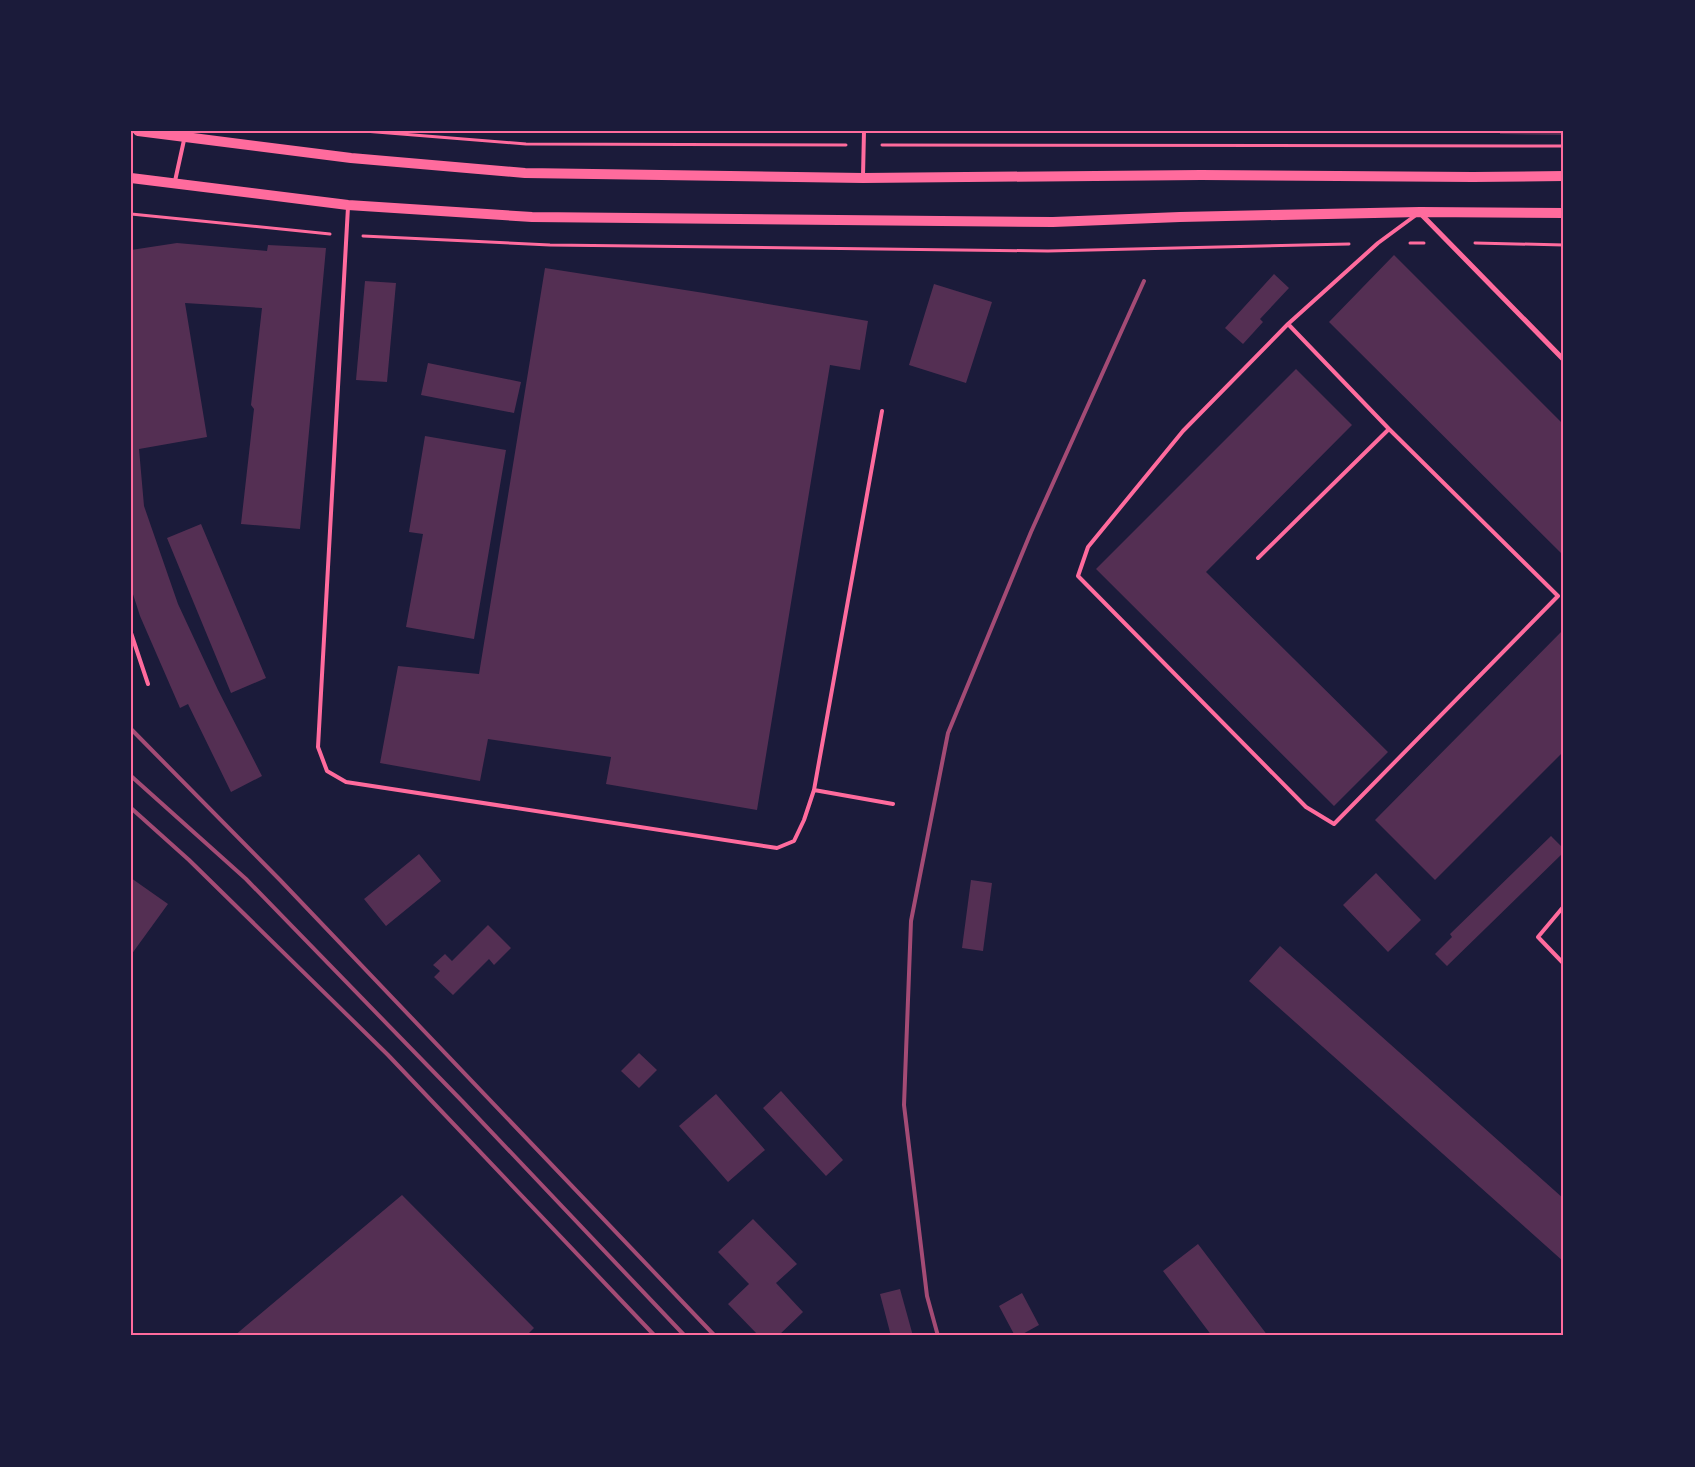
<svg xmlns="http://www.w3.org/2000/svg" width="1695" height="1467" font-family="'Fira Sans Condensed',sans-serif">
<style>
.building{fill:#542f53}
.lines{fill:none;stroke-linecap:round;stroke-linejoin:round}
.path{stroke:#ff6b9d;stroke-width:3}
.service{stroke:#ff6b9d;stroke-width:4}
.minor{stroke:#ff6b9d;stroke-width:5}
.secondary{stroke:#ff6b9d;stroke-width:10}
.rail{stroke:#a44b75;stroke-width:4}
.neatline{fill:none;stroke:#ff6b9d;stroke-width:2}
</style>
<rect width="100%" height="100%" fill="#1b1b3a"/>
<path class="building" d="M1500,131H1564V135L1500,134Z
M177,243L267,251L268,245L326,248L300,529L241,524L254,409L251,405L262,308L185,303L207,437L139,449L144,506L178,604L218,690L262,776L231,792L188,704L180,708L140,616L131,588V250Z
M1394,255L1564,425V556L1329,322Z
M545,268L704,293L868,321L860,370L830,365L757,810L606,784L611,757L488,739L480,781L380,763L398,666L479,674Z
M1274,274L1289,288L1260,319L1263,322L1243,344L1225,328Z
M365,281L396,283L387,382L356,380Z
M934,284L992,302L966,383L909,365Z
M428,363L521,382L514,413L421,395Z
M1296,369L1352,425L1206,572L1388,752L1334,806L1096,569Z
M425,436L506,450L474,639L406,627L423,534L409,532Z
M201,524L266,678L231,693L167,538Z
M1564,629V751L1435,880L1375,820Z
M1551,836L1564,849V852L1447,966L1435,954L1452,937L1450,934Z
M419,854L441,881L386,926L364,899Z
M1376,873L1421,920L1388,952L1343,905Z
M131,878L168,904L131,955Z
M971,880L992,883L983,951L962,948Z
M488,925L511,948L494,965L489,959L453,995L434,977L440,971L433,965L445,954L452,961Z
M1280,946L1564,1199V1262L1249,981Z
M639,1053L657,1070L639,1088L621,1071Z
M781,1091L843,1160L826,1176L763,1108Z
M716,1094L765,1150L728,1182L679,1126Z
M402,1195L534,1328L526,1336H234Z
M753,1219L797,1264L776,1283L803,1312L778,1336H759L728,1304L749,1284L718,1252Z
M1198,1244L1268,1336H1212L1163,1271Z
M900,1289L913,1336H891L880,1294Z
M1022,1293L1039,1325L1019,1336H1015L999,1306Z"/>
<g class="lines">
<path class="path" d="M364,131L526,144L846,145
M882,145L1564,146
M131,214L330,234
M363,236L550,245L1048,251L1349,244
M1410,243H1424
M1475,243L1564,245"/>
<path class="service" d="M863,176L864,131
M175,181L186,131
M348,207L318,747L327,771L346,782L777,848L794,841L804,820L814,790L882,411
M1288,324L1389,429L1558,596L1334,824L1306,807L1078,576L1088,547L1183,431L1288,324L1378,243L1416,215
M1258,558L1389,429
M131,633L148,684
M814,790L893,804
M1564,906L1538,937L1564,964"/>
<path class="minor" d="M1420,213L1564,360"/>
<path class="secondary" d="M138,131L351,158L525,173L863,178L1201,175L1473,177L1564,176
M131,178L348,205L532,217L1053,222L1180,217L1420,212L1564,213"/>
<path class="rail" d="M131,729L280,880L715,1336
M131,776L246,879L463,1102L685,1336
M131,808L189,860L388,1055L655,1336
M938,1336L927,1296L904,1105L911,921L948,733L1031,532L1144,281"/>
</g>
<rect width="1695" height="1467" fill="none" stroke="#1b1b3a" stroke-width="265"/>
<rect x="132" y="132" width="1430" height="1202" class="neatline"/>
</svg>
